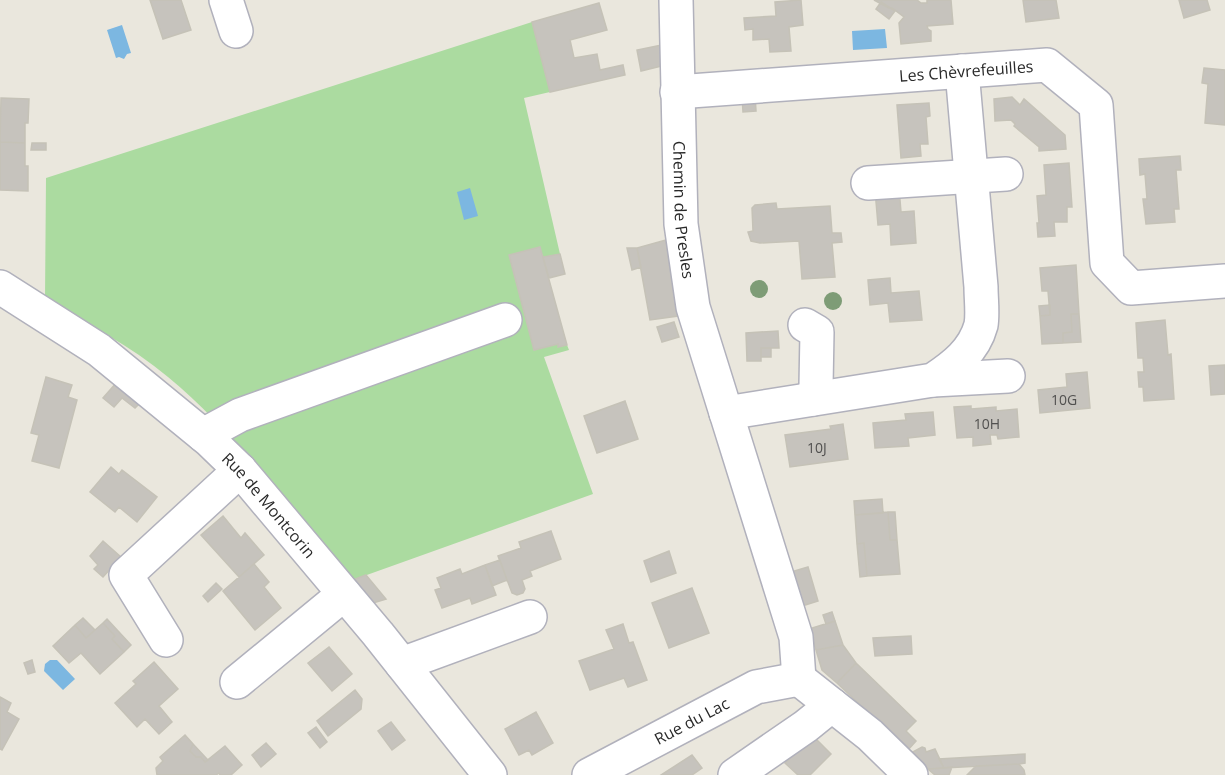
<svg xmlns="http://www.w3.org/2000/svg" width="1225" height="775" font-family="'Open Sans',sans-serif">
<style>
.green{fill:#abdba0}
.water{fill:#7cb7e1}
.building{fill:#c6c3bd;stroke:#c5c2b7;stroke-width:1.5}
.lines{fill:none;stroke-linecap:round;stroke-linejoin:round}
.minor-casing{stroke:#b1b1bc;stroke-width:36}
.minor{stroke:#fff;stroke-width:33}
.tree{fill:#7e9c76}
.labels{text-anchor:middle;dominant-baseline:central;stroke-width:6;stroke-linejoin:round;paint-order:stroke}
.number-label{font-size:14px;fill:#51504f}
.street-label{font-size:16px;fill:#2a2a2a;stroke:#fff}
</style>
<rect width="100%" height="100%" fill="#eae7dd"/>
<path class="green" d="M532,22L550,92L524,98L560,254L543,257L540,247L509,255L534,350L558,344L559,347L567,345L569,350L544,357L593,494L350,581C293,511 238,435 168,377C131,346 86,323 45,299L46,178Z"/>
<path class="water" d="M122,25L131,53L127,54L124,59L119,57L116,58L107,30Z
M885,29L887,48L853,50L852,31Z
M470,188L478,216L464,220L457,192Z
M50,660H57L75,679L63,690L44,671L45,664Z"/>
<path class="building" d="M150,0H181L191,30L163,39Z
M801,0L803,25L789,27L791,51L770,52L769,39L753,40V29L745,30L744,18L776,16L775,2Z
M874,0H917L921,3H927V0H951L953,24L927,26L928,29L931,31V41L901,44L899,23L904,17L892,8H889Z
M1023,0H1056L1059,18L1026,22Z
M1179,0H1207L1210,10L1184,18Z
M881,2L895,11L889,19L876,9Z
M599,3L607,30L570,40L574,58L597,54L600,70L623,65L625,75L550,92L532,22Z
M662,45V66L641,71L637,50Z
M1204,68L1225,70V125L1205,123L1208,84L1202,83Z
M755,95L756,111L743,112L742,96Z
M1012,97L1020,105L1024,99L1065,135L1066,149L1039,151V147L1014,126L1015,124L1011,120L995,121L994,99Z
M1,98L29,99L28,123H25V143L0,142Z
M929,103L930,116L926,117L928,144H920L921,156L901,158L897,105Z
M0,142L25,143V166H28V191L0,190Z
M32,143H46V150H31Z
M1180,156L1181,170H1176L1179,209H1174L1175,222L1146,224L1143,199H1147L1145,174L1140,175L1139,159Z
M1069,163L1072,207H1067V222H1054L1055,236L1038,237L1037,223H1039L1037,196L1046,195L1044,165Z
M899,188L901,212L914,211L916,243L891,245L890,224L878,225L875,190Z
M776,203L777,209L830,206L832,233H841L842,242L832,243L835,277L802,279L799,241L760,243L751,241L748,232L753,231L752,208L755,205Z
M666,240L678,316L650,320L637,248Z
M540,247L567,345L558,347V344L534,350L509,255Z
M627,248H637L641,267L632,270Z
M560,254L565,274L549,278L543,257Z
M1076,265L1079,314H1071L1072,332L1063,333V343L1042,344L1040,316L1050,315L1048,291H1042L1040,268Z
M890,278L891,293L919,291L922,320L890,322L888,303L870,305L868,280Z
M1050,305V315L1040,316L1039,306Z
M1071,314H1079L1081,342L1063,343V333L1072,332Z
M1165,320L1168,355L1171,354L1174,399L1144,401L1143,387H1139L1138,372H1144L1143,358H1138L1136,323Z
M674,322L679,337L662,342L657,327Z
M778,331L779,348H761V361H747L746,333Z
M761,348H771V357H761Z
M1225,365V394L1211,395L1209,366Z
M1087,372L1090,408L1040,413L1038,390L1067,387L1066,374Z
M46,377L72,385L68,397L77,400L59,468L32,461L39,435L31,433Z
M117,382L141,402L135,408L122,398L114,407L103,398Z
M625,401L638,439L597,453L584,416Z
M971,406V409L996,407V411L1017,409L1019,437L998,439L997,435H990L991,444L973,446V437L957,438L954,407Z
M933,412L935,435L908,438L909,446L875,448L873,423L906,420L905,414Z
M843,424L848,459L790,467L785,435L831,429L830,426Z
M111,467L119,474L122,470L157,497L137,522L119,507L115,512L90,492Z
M882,499L883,513L855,515L854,501Z
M888,512L890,540H897L900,574L867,576L864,543L857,544L855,515Z
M888,512H895L897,540H890Z
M223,516L241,538L245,533L264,555L239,577L201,535Z
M551,531L561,559L530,571L532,576L522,580L525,589L523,593L517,595L512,593L498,556L521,548L519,542Z
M103,541L121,557L103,577L94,569L98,565L90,556Z
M864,543L867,576L860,577L857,544Z
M669,551L676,573L651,582L644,561Z
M500,560L507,580L492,586L485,565Z
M254,564L269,582L264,587L281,608L255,630L223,591Z
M485,565L496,595L472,604L470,598L442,608L435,590L441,588L437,578L460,569L462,574Z
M808,567L818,601L802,606L791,572Z
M366,575L386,599L370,604L350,581Z
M216,583L222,589L208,602L203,596Z
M692,588L709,633L669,648L652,603Z
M832,612L835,621L826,624L823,615Z
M83,618L95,630L86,638L75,625Z
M107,619L131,645L124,652L112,639L115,636L103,623Z
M835,621L843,645L816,650L809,629Z
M103,623L115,636L112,639L124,652L100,674L81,653L69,663L53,646L75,625L86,638Z
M623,624L629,643L633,642L647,680L628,687L624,678L590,690L579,661L614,649L606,630Z
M911,636L912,654L875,656L873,638Z
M843,645L856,663L837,683L822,670L816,650Z
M329,647L352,674L332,691L308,663Z
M32,660L35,672L28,674L24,663Z
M154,662L178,689L159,706L172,722L159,734L145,719L137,727L115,703L136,684L133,681Z
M856,663L916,721L906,731L916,741L908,750L837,683Z
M355,690L362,699L361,709L328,736L317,721Z
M0,697L11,703L7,712L19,719L2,750L0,749Z
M536,712L553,743L532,755L529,750L519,755L505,729Z
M391,722L405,740L392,750L378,731Z
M316,727L327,742L320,748L308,733Z
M185,735L193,744L190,751L196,757H201L205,762L225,746L242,765L231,775H220L219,773L216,775H157L156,768L163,761L160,757Z
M813,736L831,754L810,775H798L785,763Z
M266,743L276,754L261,767L252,755Z
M193,744L208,760L205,762L201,757H196L190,751Z
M922,747L925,748L926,752L935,749L944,768L928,769L911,753Z
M1025,754V763L1019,764L944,768L939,759Z
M692,755L702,768L692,775H661Z
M1019,764L1024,770L1025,775H967L976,766Z
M952,767L949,775H935L928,769Z"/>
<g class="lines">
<g class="minor-casing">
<g id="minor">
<path d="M226,0L236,31"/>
<path id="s1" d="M676,0L681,224L693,307L796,637L799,679"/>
<path id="s2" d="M677,92L1047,65L1096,105L1107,263L1131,288L1225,281"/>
<path d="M868,183L1006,174"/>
<path id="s3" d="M0,287L99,350L209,440L240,470L378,634L490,775"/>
<path d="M805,325L817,332L816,386L813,399"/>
<path d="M933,380L1008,376"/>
<path d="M726,413L933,380C954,366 974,351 981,325C983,314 981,299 981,287L962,71"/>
<path d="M203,435L240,415L505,320"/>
<path d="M166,640L126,575L240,470"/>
<path d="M402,664L530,617"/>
<path d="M799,679L870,735L911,775"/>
<path d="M237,682L344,594"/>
<path id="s4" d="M589,775L756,687L799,679"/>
<path d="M735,775L806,726L832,705"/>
</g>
</g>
<use href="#minor" class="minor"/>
</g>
<g class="tree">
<circle cx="759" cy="289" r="9"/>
<circle cx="833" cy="301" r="9"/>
</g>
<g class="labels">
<g class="number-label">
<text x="1064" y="399">10G</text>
<text x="987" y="423">10H</text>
<text x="817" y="447">10J</text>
</g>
<g class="street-label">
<text stroke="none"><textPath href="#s2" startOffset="290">Les Chèvrefeuilles</textPath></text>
<text stroke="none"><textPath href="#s1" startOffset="210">Chemin de Presles</textPath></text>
<text stroke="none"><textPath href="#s3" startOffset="348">Rue de Montcorin</textPath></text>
<text stroke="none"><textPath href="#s4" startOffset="116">Rue du Lac</textPath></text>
</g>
</g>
</svg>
